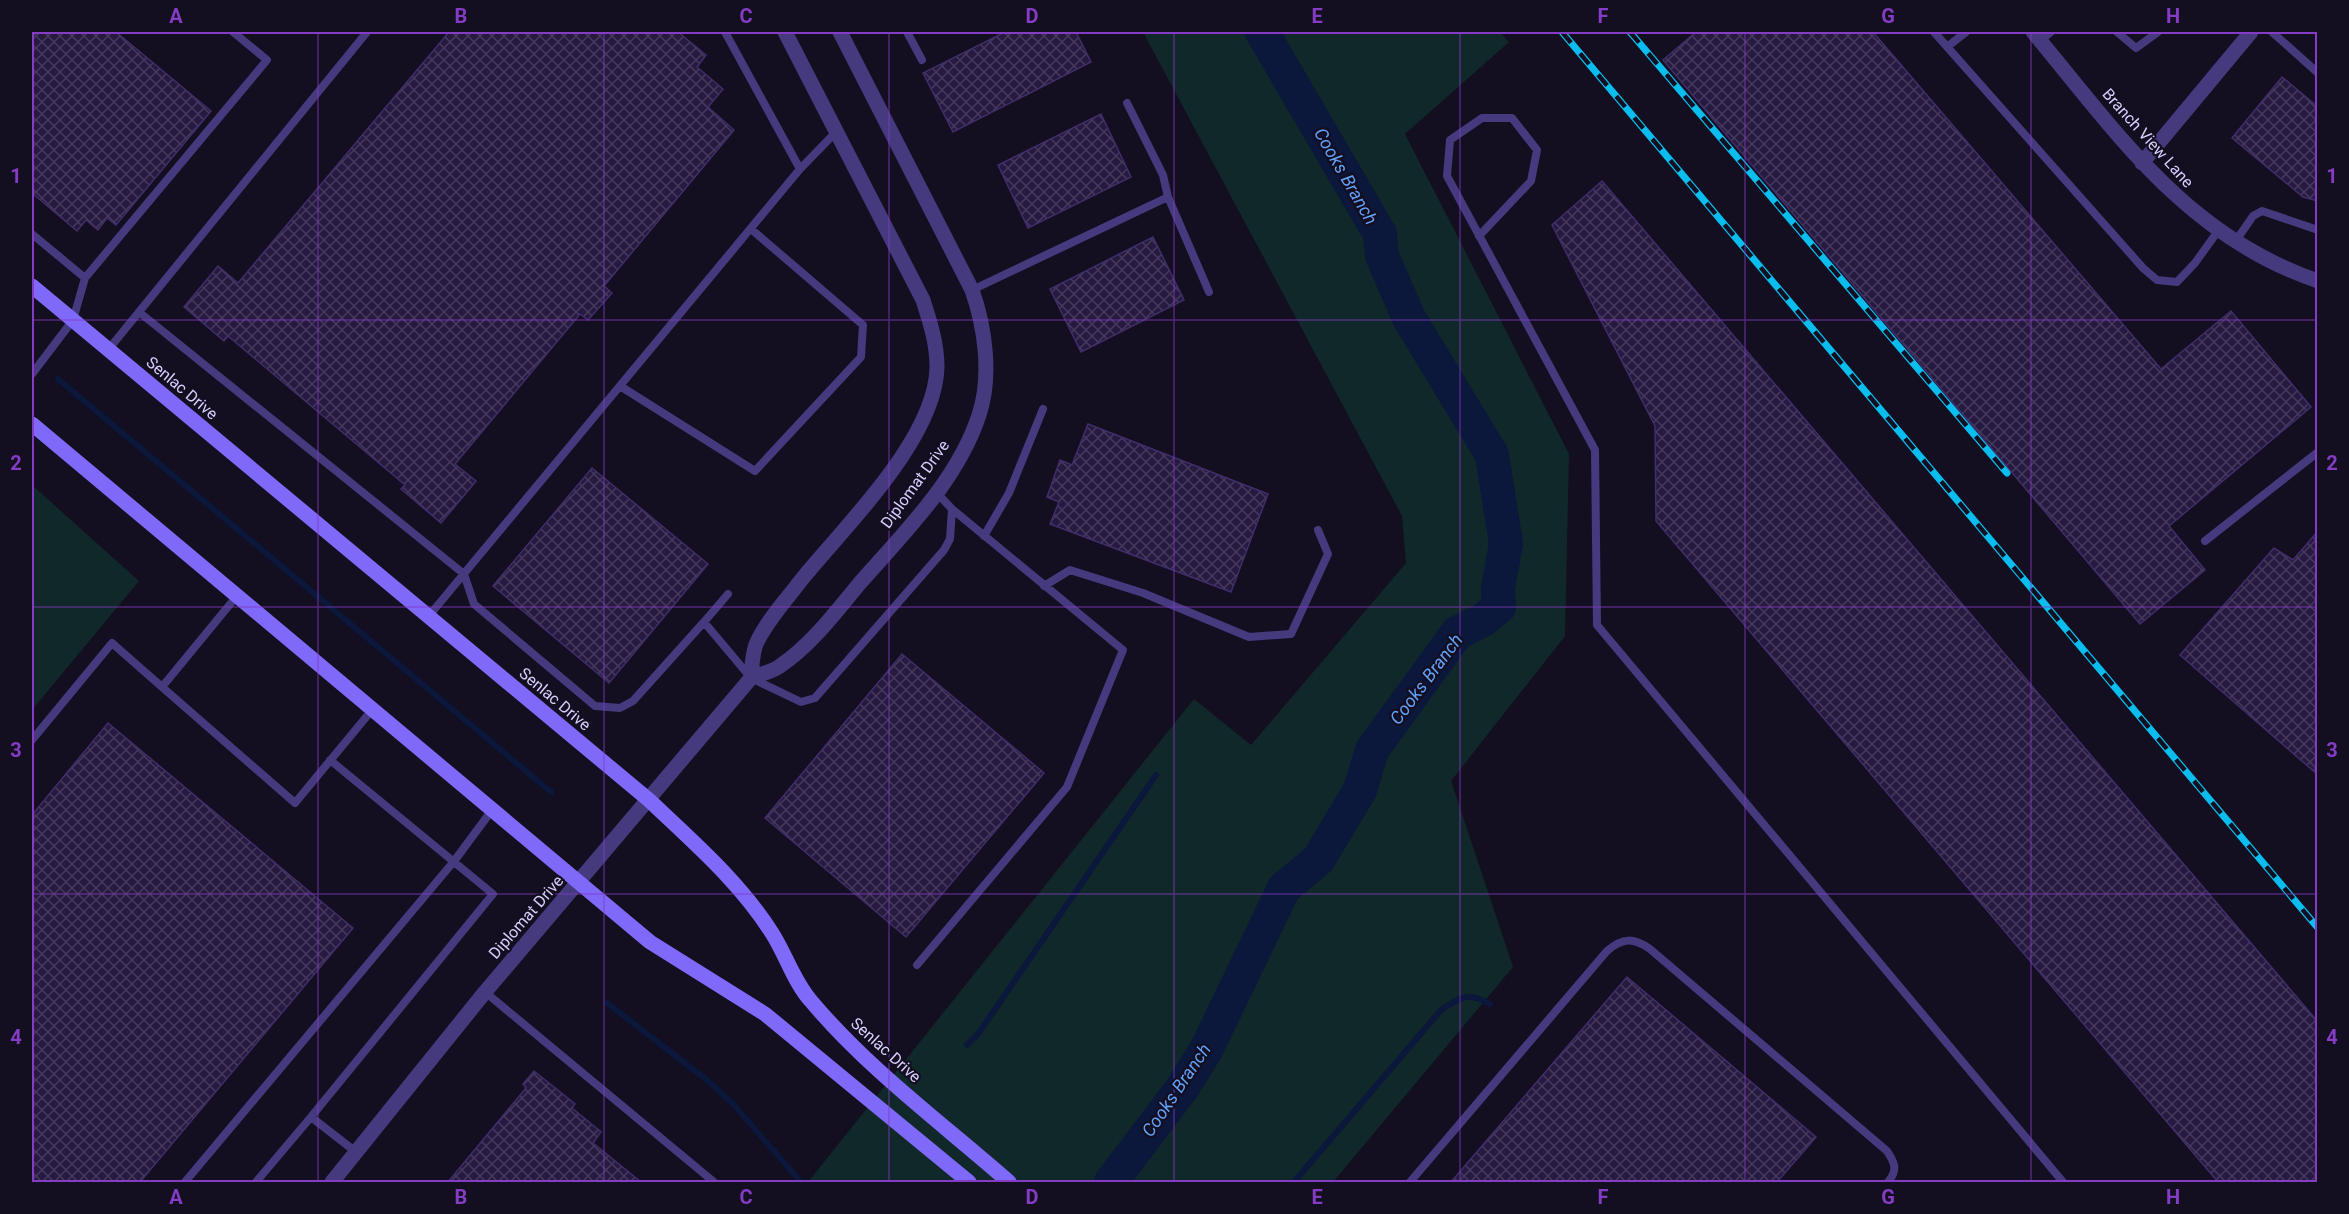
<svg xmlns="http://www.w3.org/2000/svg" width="2349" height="1214" font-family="Roboto,sans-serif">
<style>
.grass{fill:#11282a}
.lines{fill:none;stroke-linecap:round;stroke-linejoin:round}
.stream{stroke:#0b173b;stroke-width:6}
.river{stroke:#0b173b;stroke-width:34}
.building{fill:url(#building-cross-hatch);stroke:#412d6b;stroke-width:1.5}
.lane{stroke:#453a7d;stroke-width:8}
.street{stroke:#453a7d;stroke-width:15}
.secondary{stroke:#7e69f9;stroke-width:15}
.rail-casing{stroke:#09bdee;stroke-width:7}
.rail{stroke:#130e20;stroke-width:4.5;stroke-dasharray:14;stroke-linecap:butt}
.grid{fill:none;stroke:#843cc5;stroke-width:1.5;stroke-opacity:0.55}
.labels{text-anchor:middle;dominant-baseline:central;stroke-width:4.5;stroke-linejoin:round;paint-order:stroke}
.street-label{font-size:16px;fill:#d9cefd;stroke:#130e20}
.water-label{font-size:18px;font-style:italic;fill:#61a1f9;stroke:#130e20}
.neatline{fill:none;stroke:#843cc5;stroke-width:2}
.grid-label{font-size:20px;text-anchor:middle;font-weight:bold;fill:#843cc5}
</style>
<defs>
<pattern id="building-cross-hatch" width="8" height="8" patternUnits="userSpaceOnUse" patternTransform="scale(1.5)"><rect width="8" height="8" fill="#261a40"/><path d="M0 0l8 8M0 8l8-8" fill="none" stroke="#453a5c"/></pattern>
</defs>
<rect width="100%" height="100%" fill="#130e20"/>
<path class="grass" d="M1143,32H1500L1509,42L1405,134L1569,454L1565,636L1451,781L1513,967L1333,1182H808L1194,699L1251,745L1406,563L1402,516Z
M32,485L139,581L32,710Z"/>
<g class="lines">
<path class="stream" d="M58,379L551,792
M607,1003L707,1080L733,1104L801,1182
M967,1045L978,1034L1156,775
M1294,1182L1441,1010C1461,997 1467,991 1490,1004"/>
<path class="river" d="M1111,1182L1183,1087L1207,1048L1284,888L1318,860L1360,790L1372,750L1457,633L1483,620L1499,607L1498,588L1506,544L1492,455L1409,318L1382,256L1380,234L1262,32"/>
</g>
<path class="building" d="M32,32H116L211,111L116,225L107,218L98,230L86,220L77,231L32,193Z
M449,32H678L706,55L697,67L723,89L708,107L734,130L604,286L612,293L588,320L580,314L455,464L476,481L441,523L401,489L405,485L228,336L224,341L184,307L218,266L238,283Z
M1005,32H1076L1091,62L953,132L923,73Z
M1696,32H1873L2161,369L2231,311L2311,407L2169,526L2205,570L2140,624L1663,60Z
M2282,77L2318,107V201L2303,197L2232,138Z
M1101,114L1131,177L1028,228L998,165Z
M1602,181L2318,1022V1182H2218L1656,521L1655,426L1552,225Z
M1153,237L1184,300L1081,352L1050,289Z
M1088,424L1268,494L1231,592L1050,524L1059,502L1047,497L1060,460L1072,465Z
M592,468L708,564L609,683L493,586Z
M2318,531V775L2180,655L2274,548L2293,560Z
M902,654L1044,773L906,937L765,818Z
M108,723L353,928L140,1182H32V815Z
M1627,977L1816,1137L1777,1182H1451Z
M534,1071L575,1104L572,1108L601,1132L593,1143L641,1182H448L526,1088L523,1084Z"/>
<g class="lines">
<path class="lane" d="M907,32L922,60
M1934,32L2143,268L2157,280L2177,282L2195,263L2218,231
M2117,32L2136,48L2158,32
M2272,32L2318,73
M2040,41L2051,32
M1947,47L1966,32
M1127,103L1163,175L1168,197L1209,292
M800,169L837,131
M32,234L85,278L73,320L32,374
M1479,236L1531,181L1537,150L1512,118H1482L1450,140L1447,176L1595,450L1597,625L2063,1182
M2235,242L2253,216L2262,211L2318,230
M85,278L267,60L233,32
M972,290L1168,197
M139,312L464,574L474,604L595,706L620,708L633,701L704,622L751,678L801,702L815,698L944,550L950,539L952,509L936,492
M108,350L367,32
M620,386L755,471L861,357L863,325L751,229
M984,536L1009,493L1043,409
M2205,541L2318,452
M1044,586L1070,570L1143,593L1249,637L1291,634L1328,554L1318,530
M428,617L800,169L725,32
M704,622L728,594
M162,687L295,803L372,710
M32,740L112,643L162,687L236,597
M330,760L493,894L311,1117L356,1152
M917,965L1067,787L1123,650L952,509
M485,992L714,1182
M185,1182L455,860L492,810
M256,1182L311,1117
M1410,1182L1607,951C1623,937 1634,938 1650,949L1887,1151C1895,1163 1898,1170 1888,1182"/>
<path class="street" d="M2033,32C2118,134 2186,236 2318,281
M2142,163L2251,32
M751,678C752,667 752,652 757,642C768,619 787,599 802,579C846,525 936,438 937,367C937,343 930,322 923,300L785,32
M332,1182L485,992L751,678C760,674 772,672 780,666C811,645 835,613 859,584C903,534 958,480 979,415C992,376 985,327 972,290L840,32"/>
<path class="secondary" d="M32,286L649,800C693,842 739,881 772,933C786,955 794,982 811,1001C868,1069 943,1124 1009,1182
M32,424L650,942L765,1014L969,1182"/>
<g class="rail-casing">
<path id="rail" d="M1562,32L2318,928
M1630,32L2007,473"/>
</g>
<use href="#rail" class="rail"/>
</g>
<path class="grid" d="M318,32V1182M604,32V1182M889,32V1182M1174,32V1182M1460,32V1182M1745,32V1182M2031,32V1182M32,320H2318M32,607H2318M32,894H2318"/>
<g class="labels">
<g class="street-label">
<text transform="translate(2148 138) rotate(48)">Branch View Lane</text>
<text transform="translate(182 388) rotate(40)">Senlac Drive</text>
<text transform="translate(915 484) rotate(-54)">Diplomat Drive</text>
<text transform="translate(555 699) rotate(40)">Senlac Drive</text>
<text transform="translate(526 917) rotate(-49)">Diplomat Drive</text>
<text transform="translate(886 1050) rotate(42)">Senlac Drive</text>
</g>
<g class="water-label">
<text transform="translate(1346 176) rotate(60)">Cooks Branch</text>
<text transform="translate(1426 679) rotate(-53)">Cooks Branch</text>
<text transform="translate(1176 1090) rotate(-56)">Cooks Branch</text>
</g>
</g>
<rect width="2349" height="1214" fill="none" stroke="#130e20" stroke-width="66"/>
<rect x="33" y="33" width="2283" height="1148" class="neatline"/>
<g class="grid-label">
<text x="176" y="23">A</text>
<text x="461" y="23">B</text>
<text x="746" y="23">C</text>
<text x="1032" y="23">D</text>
<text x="1317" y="23">E</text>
<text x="1603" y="23">F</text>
<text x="1888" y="23">G</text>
<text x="2173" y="23">H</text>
<text x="16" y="183">1</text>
<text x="2332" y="183">1</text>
<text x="16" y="470">2</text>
<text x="2332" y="470">2</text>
<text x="16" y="757">3</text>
<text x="2332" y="757">3</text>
<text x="16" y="1044">4</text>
<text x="2332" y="1044">4</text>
<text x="176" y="1204">A</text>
<text x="461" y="1204">B</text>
<text x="746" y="1204">C</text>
<text x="1032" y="1204">D</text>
<text x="1317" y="1204">E</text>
<text x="1603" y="1204">F</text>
<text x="1888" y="1204">G</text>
<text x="2173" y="1204">H</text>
</g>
</svg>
